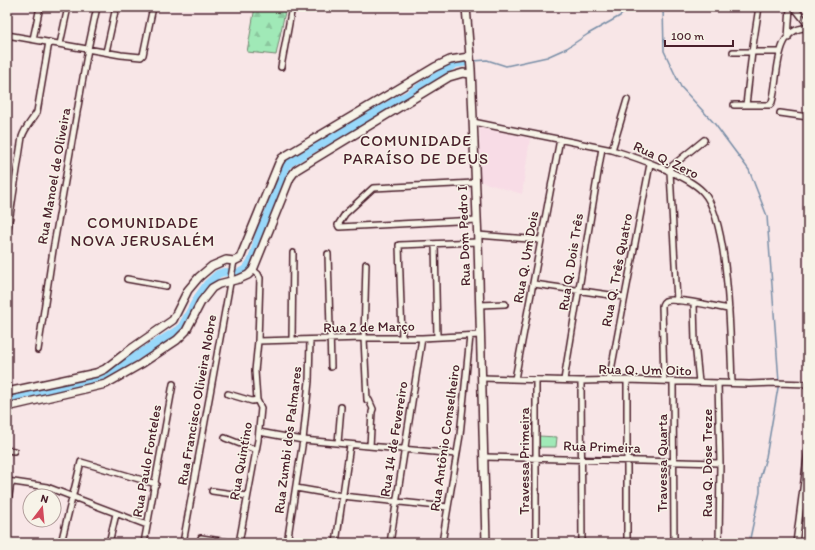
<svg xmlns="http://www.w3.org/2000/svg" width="815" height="550" font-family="Itim,sans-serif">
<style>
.built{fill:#f8dce6}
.forest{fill:url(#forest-firs);stroke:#758471}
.park{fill:#a0e9b7;stroke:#758471}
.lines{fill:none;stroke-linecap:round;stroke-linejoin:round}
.stream{stroke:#798ea7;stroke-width:1.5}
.river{stroke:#98d8fa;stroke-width:8}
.street-casing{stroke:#4a1f2b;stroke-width:8}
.secondary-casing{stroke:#4a1f2b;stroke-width:10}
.street{stroke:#f7f3e8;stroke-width:5}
.secondary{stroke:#f7f3e8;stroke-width:7}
.labels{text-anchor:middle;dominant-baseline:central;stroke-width:3;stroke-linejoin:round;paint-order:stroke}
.street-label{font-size:14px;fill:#4a1f2b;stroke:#f7f3e8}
.quarter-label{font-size:16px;letter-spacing:1px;fill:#4a1f2b;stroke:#f7f3e8}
</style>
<defs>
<pattern id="forest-firs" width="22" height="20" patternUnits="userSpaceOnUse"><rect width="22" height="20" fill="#a0e9b7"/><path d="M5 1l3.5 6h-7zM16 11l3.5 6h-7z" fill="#8bc79e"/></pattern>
</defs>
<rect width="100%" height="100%" fill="#f8e6e7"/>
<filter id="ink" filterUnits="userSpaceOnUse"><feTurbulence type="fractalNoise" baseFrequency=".025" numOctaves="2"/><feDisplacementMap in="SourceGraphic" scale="8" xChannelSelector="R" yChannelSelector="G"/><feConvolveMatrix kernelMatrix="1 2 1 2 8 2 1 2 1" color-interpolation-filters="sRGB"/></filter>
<g filter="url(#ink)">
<path class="built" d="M480,128L530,138L522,194L479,181Z"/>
<path class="forest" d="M255,7H286L276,55L247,52Z"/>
<path class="park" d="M539,436L557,437L556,447H539Z"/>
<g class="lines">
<path class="stream" d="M663,7L664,51L681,87L714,123L749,170L767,216L779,382L766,457L760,478V492L749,543
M473,61L487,60L506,66L547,57L567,48L588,34L620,16L630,7"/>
<path class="river" d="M7,400L103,380L133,358L181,328L198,297L207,284L218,274L224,272L238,273L246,269L252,260L261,228L268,214L287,165L299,157L399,99L406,96L455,64L469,62"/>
<g class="street-casing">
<path id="street" d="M794,7L808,25
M7,35L121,55L141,57L143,55L153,7
M788,38L790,7
M33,39L40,7
M60,44L68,7
M106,52L116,7
M733,52H780
M281,67L292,7
M734,105H770L772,102C779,79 773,26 808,28
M746,105L752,52L759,7
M780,113L808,117
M473,122L612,150C635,157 688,175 703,192C730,221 730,341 732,383
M612,150L627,100
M668,171L672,166L704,140
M670,172L677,301
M475,183L373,188L345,214L338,225L339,227L477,220
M7,235L22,137C25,127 32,121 37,112L49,42
M478,235L541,240
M435,244L437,337
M328,254L331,367
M366,264L364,338L367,400H369L373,409L372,412L370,446
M127,279L166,286
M534,284L624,297
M694,303L695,343L699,382
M480,305L505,304
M402,338L399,245L478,242
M292,340L293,253
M258,341L364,338H422L480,335
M38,350L53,250L88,49L97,7
M482,378L581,381L627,380L749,384L775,383L808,384
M515,379L560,139
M564,380L602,148
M627,380V543
M581,381L582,543
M609,381L650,164
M664,381L662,306C663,303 662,303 665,301C675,297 716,307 729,309
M673,382L674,543
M718,383L720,463L719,543
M228,394L252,401L257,400
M259,432L303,440L456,454
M225,438L256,450
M338,443L341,407
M7,450L14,451
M484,457L720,463
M7,481L47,487L147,525
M296,488L342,496L448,507
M212,491L247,496
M7,509L11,482
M201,538L235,543
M61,543L81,462L156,484
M109,543L116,514
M144,543L173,384
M183,543L234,261
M239,543L258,440L261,408L257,400L255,371L258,341L260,278L258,274L253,270
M287,543L303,440L309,381L310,340
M336,543L350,445
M390,543L422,338
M442,543L460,435L470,336
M536,543V380
M796,543L808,450"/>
</g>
<g class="secondary-casing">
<path id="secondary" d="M466,7L471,69L478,242L486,543
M7,392L96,373L105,369L131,349L173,320L188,290L199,277L212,266L226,260L234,261L240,258L279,163L282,158L435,67L450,60L469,57
M7,407L106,384L141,364L177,340L186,331L201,302L212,288L219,284L239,279L248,275L253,270L290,178L296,170L449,77L463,73L471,74"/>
</g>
<use href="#street" class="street"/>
<use href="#secondary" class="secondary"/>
</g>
</g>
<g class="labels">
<g class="street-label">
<text transform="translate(666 160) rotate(25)">Rua Q. Zero</text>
<text transform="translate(54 176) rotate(-80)">Rua Manoel de Oliveira</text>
<text transform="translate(464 236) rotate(-92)">Rua Dom Pedro I</text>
<text transform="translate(526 257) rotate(-80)">Rua Q. Um Dois</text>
<text transform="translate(571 262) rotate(-81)">Rua Q. Dois Três</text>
<text transform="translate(617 270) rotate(-79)">Rua Q. Três Quatro</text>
<text transform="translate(369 327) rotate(-1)">Rua 2 de Março</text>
<text transform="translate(645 370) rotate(1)">Rua Q. Um Oito</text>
<text transform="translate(197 400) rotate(-80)">Rua Francisco Oliveira Nobre</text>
<text transform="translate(445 438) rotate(-82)">Rua Antônio Conselheiro</text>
<text transform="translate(394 439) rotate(-81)">Rua 14 de Fevereiro</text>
<text transform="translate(288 440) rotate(-83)">Rua Zumbi dos Palmares</text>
<text transform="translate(602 447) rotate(2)">Rua Primeira</text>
<text transform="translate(147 461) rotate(-80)">Rua Paulo Fonteles</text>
<text transform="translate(241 461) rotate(-80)">Rua Quintino</text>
<text transform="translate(524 461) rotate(-90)">Travessa Primeira</text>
<text transform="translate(662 463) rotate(-90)">Travessa Quarta</text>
<text transform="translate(707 463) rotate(-90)">Rua Q. Dose Treze</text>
</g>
<g class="quarter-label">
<text x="416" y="140">COMUNIDADE<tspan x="416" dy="18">PARAÍSO DE DEUS</tspan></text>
<text x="143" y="222">COMUNIDADE<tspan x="143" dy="18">NOVA JERUSALÉM</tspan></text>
</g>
</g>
<rect width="815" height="550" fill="none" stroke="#f7f3e8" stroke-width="24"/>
<rect x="12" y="12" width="791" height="526" fill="none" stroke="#4a1f2b" stroke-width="1.5" filter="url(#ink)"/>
<g transform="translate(42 508) rotate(16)"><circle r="19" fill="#f7f3e8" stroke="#b29e9c"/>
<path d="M0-3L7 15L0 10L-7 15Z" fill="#d1495b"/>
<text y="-6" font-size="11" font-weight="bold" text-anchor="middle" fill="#4a1f2b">N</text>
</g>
<path d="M665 40v6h68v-6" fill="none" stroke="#4a1f2b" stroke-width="2"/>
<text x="671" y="40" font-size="12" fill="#4a1f2b" stroke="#f7f3e8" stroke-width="3" paint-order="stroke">100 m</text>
</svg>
